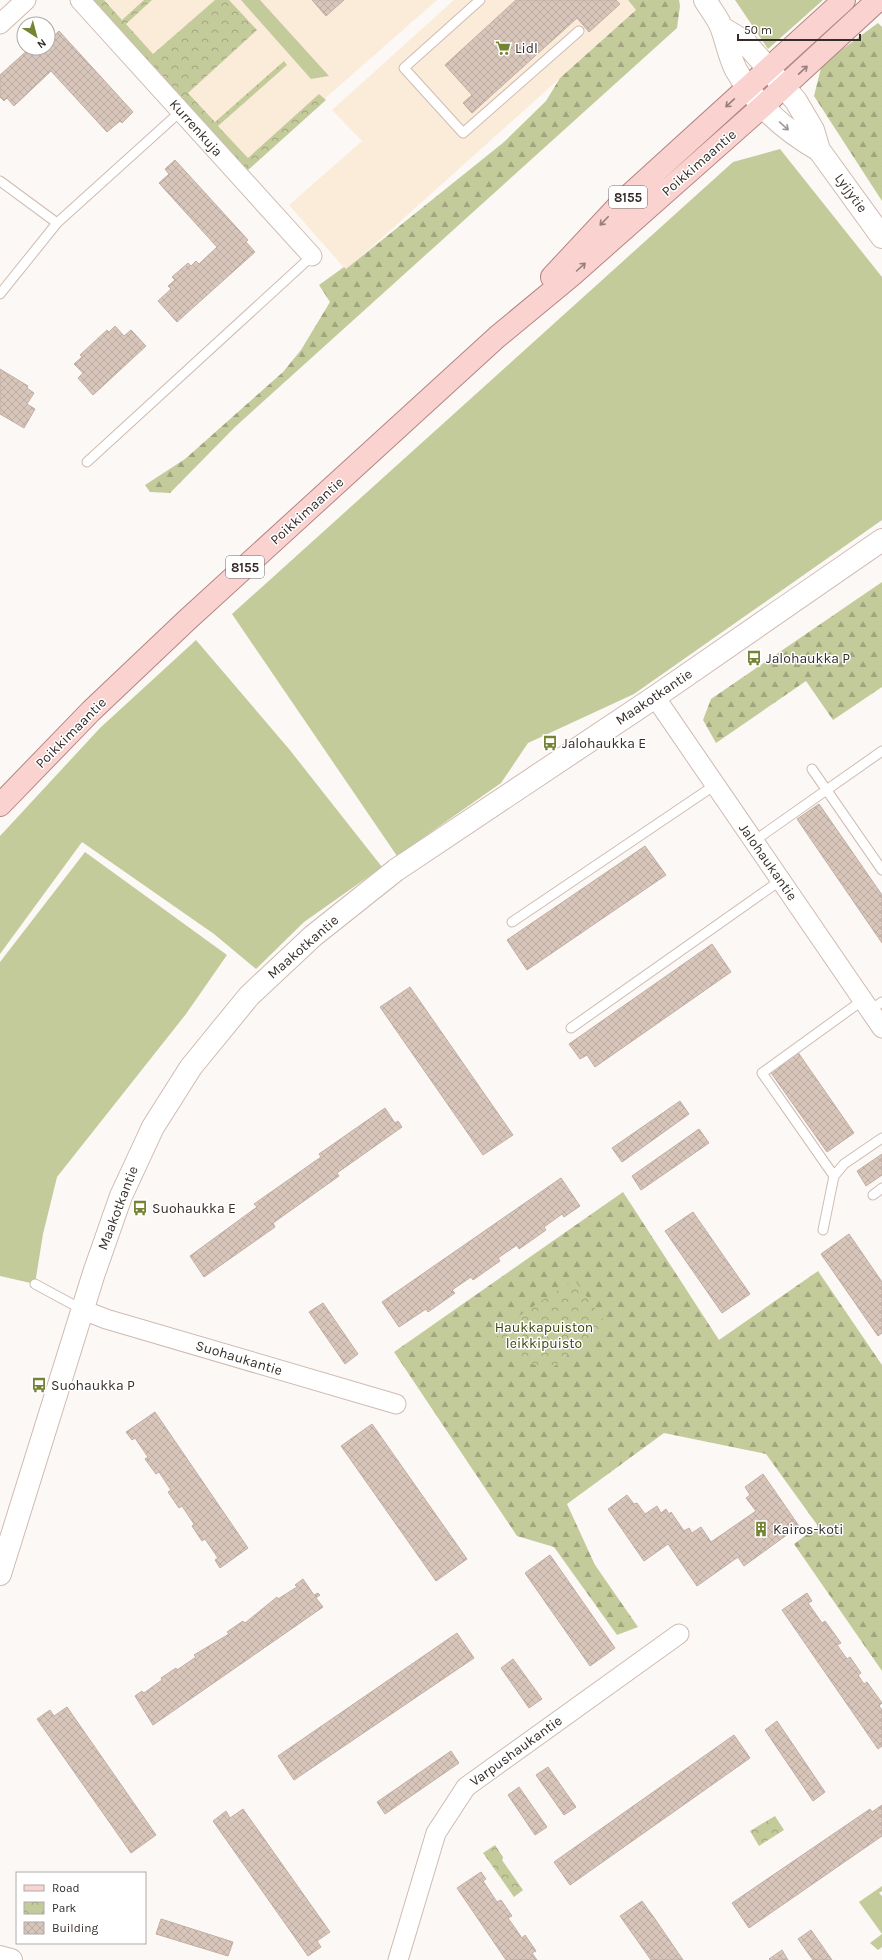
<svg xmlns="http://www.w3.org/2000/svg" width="882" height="1960" font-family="Karla,sans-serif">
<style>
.commercial{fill:#fbecd9}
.grass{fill:#c4cb9a}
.forest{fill:url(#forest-firs)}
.park{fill:url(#park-crowns)}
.building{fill:url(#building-cross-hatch);stroke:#c1afa4}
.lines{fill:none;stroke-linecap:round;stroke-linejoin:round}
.service-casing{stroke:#cfbbb2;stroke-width:11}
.minor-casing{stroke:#cfbbb2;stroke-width:21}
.tertiary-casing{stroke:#cfbbb2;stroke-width:24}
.primary-casing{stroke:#b38582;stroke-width:24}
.service{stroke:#fff;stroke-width:9}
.minor{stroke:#fff;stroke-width:19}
.tertiary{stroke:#fff;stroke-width:22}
.primary{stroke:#fad3d1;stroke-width:22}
.oneway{stroke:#97807d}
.oneway2{stroke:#9a9694}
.labels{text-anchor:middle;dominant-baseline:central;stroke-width:3;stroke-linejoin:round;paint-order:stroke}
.shield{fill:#fff;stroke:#716c69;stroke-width:1}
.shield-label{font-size:13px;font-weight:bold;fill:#342d29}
.poi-label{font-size:14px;fill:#342d29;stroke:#fff;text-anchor:start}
.street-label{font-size:14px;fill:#342d29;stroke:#fff}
.park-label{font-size:14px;fill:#3f4308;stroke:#fff}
</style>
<defs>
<pattern id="forest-firs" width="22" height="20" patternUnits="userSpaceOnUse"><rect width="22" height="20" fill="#c4cb9a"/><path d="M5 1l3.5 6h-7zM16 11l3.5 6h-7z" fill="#a0a57e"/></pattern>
<pattern id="park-crowns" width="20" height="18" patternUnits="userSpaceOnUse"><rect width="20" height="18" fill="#c4cb9a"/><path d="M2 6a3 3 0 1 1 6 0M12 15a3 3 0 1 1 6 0" fill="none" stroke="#a0a57e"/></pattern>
<pattern id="building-cross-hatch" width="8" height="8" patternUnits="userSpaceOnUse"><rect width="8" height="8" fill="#d9c6bb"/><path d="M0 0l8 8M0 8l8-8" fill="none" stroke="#bbaaa1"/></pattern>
</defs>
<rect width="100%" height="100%" fill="#fcf8f6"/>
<path class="commercial" d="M97,0H437L248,166Z
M454,0H628L636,10L346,270L289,205L362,141L332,110Z"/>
<path class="grass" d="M241,0H260L329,76L311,79Z
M735,0H823L768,49Z
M780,149L882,277V520L634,694L528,743L501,783L397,856L232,614L733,162Z
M196,640L289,749L382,867L304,922L256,969L214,934L82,842L0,954V836L100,728Z
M85,852L227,955L186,1014L57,1177L43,1234L35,1284L0,1276V962Z
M882,1886V1891L879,1893L882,1896V1947L878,1950L870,1943L882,1934L859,1902Z"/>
<path class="forest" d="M628,0H679L680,6L677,28L235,427L170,493L150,492L145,485L185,459L283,372L301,350L330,302L319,285L344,267L346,269L504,142L546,101L560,78L636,10Z
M878,23L882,27V201L814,96L822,64Z
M882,582V687L833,720L806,681L716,743L703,720L711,699Z
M623,1192L719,1340L818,1271L882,1365V1671L794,1544L818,1526L766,1454L664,1433L567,1504L595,1565L638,1627L617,1635L554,1547L517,1536L394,1352Z"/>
<path class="park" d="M92,0H104L122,20L144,0H152L126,24L153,54L215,0H229L257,30L188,93L215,122L284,61L287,65L218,126L248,158L319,94L326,100L247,171Z
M574,1279L607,1325L552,1368L515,1361L495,1332Z
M775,1816L784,1830L759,1846L750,1831Z
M495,1845L503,1857L502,1860L523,1890L514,1897L483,1853Z"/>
<path class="building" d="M312,0H344L326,16Z
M516,0H616L620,4L589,32L577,18L472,113L463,103L472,95L445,65Z
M59,31L133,112L122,123L120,121L107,132L51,71L14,106L7,98L4,101L0,97V75L30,48H48V41Z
M175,160L248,240L246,242L255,252L177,322L158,301L171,289L168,286L175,280L172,277L188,263L191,266L196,261L199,264L217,247L159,183L169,174L165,169Z
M115,326L124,336L131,330L146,346L93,395L78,378L83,373L74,364L82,357L80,355L107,330L109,332Z
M0,369L28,386L27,388L34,393L27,404L35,409L24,428L0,414Z
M819,804L882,895V943L797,819Z
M645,846L666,875L527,970L507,940Z
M712,944L731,972L595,1067L587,1055L580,1059L569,1044Z
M410,987L513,1135L483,1155L380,1007Z
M797,1051L854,1133L827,1152L769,1070Z
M680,1101L689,1114L622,1162L612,1148Z
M385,1108L395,1123L398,1121L402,1127L337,1173L339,1176L273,1223L275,1227L204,1277L190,1256L257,1207L254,1204L321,1157L319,1154Z
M699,1129L709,1143L641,1190L632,1176Z
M882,1154V1175L866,1186L857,1171Z
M561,1178L580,1206L564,1217L562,1214L544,1227L546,1230L519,1249L517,1245L498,1258L500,1261L473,1280L471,1277L452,1290L455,1293L428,1312L426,1309L399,1327L382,1302Z
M693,1212L750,1294L722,1313L665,1231Z
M849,1234L882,1282V1333L878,1336L821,1254Z
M323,1303L358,1354L345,1364L309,1312Z
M155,1412L248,1548L220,1568L215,1560L218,1558L205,1539L202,1541L192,1526L194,1524L182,1506L179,1508L168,1492L171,1490L159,1472L156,1474L145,1459L148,1457L135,1438L132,1440L126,1432Z
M372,1424L467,1559L436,1581L341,1446Z
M763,1474L799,1526L744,1566L738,1557L697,1586L668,1544L644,1561L608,1509L627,1495L634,1504L637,1503L645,1514L657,1506L661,1513L666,1509L669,1514L671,1512L684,1531L689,1528L692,1533L701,1527L711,1542L756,1511L746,1498L750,1495L745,1487Z
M550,1555L615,1648L590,1666L525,1573Z
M303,1579L314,1595L318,1593L320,1595L316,1598L323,1607L153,1725L135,1696L142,1691L144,1693L162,1680L161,1678L176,1668L177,1670L196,1657L194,1655L229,1634L227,1632L243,1621L245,1623L277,1597L278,1599L297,1587L295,1585Z
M807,1593L812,1601L808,1603L822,1623L825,1621L841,1643L837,1645L847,1659L850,1657L861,1673L858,1675L864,1684L867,1682L882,1703L879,1706L882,1710V1746L878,1749L782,1610Z
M457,1633L474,1658L294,1780L278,1756Z
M513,1659L542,1699L529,1708L501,1668Z
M67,1707L156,1835L131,1853L37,1719L50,1710L54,1716Z
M777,1721L825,1792L813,1801L765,1730Z
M734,1735L750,1758L570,1885L554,1862Z
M451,1751L459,1763L385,1814L377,1802Z
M548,1767L576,1807L564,1815L536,1775Z
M519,1787L547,1827L535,1835L508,1795Z
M882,1805V1836L749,1928L732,1903L870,1809L872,1812Z
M243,1809L330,1932L317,1941L321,1947L308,1956L213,1821L226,1811L230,1818Z
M481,1872L486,1879L483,1881L497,1902L501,1900L512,1916L508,1918L522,1938L525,1935L536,1951L532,1953L537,1960H506L457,1888Z
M642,1901L655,1919L683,1960H651L620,1916Z
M161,1919L233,1942L228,1956L156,1934Z
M811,1930L832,1960H813L798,1939Z
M782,1950L788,1960H770L769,1959Z"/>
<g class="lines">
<g class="service-casing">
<path id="service" d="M480,0L404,68L463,133L579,31
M0,181L57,223
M0,294L57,223L181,111
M87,462L312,256
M812,769L882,870
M754,841L882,751
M512,922L715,785
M870,1010L882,1002
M571,1028L781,880
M834,1176L844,1164L882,1138
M873,1195L882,1188
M823,1230L834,1176L762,1073L863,1000
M35,1284L83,1310"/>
</g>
<g class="minor-casing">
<path id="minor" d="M80,0L312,256
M0,24L26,0
M655,697L882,1028
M83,1310L106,1319L396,1404
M398,1960L436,1833L466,1787L679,1634"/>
</g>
<g class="tertiary-casing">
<path id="tertiary" d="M705,0C710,9 719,19 722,29C727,43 729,56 736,70C755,104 786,131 819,150
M722,28L745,42L796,101L813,130L819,150L882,237
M0,1574L94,1273L121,1196L153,1127L191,1067L249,996L313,936L396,870L655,697L882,540
M0,1957L11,1960"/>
</g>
<g class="primary-casing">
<path id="primary" d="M552,277L622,202L844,0
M0,805L91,711L187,620L497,337L572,275L764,105L878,0"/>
</g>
<use href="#service" class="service"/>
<use href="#minor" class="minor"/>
<use href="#tertiary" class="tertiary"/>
<use href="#primary" class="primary"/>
</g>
<defs><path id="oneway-shaft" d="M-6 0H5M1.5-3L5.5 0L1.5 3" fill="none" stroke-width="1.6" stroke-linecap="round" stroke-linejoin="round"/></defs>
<g class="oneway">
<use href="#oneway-shaft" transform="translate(803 70) rotate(-43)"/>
<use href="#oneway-shaft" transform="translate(730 103) rotate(137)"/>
<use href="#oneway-shaft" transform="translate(604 221) rotate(134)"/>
<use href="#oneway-shaft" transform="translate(581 267) rotate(-42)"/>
</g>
<use class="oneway2" href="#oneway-shaft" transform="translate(784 126) rotate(42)"/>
<defs>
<g id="supermarket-bare" transform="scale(1.2)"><path d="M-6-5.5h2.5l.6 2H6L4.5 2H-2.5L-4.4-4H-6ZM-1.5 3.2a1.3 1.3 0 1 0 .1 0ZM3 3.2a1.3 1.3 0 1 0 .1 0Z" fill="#748434" stroke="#fff" stroke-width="2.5" paint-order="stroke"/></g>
<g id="bus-bare" transform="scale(1.2)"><path d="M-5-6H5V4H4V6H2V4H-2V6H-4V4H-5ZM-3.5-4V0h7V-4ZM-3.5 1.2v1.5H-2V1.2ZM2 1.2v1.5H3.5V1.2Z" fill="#748434" stroke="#fff" stroke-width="2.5" paint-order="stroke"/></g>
<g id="building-bare" transform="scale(1.2)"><path d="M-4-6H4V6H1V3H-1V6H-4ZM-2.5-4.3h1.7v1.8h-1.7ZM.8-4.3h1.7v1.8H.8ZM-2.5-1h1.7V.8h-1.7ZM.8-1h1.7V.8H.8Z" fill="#748434" stroke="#fff" stroke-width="2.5" paint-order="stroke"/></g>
</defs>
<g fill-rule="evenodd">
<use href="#supermarket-bare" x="503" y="48"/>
<use href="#bus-bare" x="754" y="658"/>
<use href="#bus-bare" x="550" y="743"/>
<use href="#bus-bare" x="140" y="1208"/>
<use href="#bus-bare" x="39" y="1385"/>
<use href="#building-bare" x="761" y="1529"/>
</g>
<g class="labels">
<g class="shield">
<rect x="609" y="186" width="38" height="22" rx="3"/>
<rect x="226" y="556" width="38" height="22" rx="3"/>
</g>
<g class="shield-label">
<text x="628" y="197">8155</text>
<text x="245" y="567">8155</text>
</g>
<g class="poi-label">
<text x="515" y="48">Lidl</text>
<text x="766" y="658">Jalohaukka P</text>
<text x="562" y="743">Jalohaukka E</text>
<text x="152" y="1208">Suohaukka E</text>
<text x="51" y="1385">Suohaukka P</text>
<text x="773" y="1529">Kairos-koti</text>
</g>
<g class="street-label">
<text transform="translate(196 128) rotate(48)">Kurrenkuja</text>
<text transform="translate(699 163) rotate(-41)">Poikkimaantie</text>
<text transform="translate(851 193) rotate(54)">Lyijytie</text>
<text transform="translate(307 511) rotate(-42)">Poikkimaantie</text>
<text transform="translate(654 697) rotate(-34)">Maakotkantie</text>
<text transform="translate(71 733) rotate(-45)">Poikkimaantie</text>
<text transform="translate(768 862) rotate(55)">Jalohaukantie</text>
<text transform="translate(303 947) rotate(-41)">Maakotkantie</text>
<text transform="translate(118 1208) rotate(-69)">Maakotkantie</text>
<text transform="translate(239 1358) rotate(17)">Suohaukantie</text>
<text transform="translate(516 1751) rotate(-36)">Varpushaukantie</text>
</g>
<g class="park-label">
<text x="544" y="1327">Haukkapuiston<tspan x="544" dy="16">leikkipuisto</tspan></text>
</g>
</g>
<rect x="16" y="1872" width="130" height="72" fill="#ffffff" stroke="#aeaba9"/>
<rect x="24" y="1885" width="20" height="6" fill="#fad3d1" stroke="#aeaba9"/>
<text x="52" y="1892" font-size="12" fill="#342d29">Road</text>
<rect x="24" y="1902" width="20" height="12" fill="url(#park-crowns)" stroke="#aeaba9"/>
<text x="52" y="1912" font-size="12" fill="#342d29">Park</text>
<rect x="24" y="1922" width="20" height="12" fill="url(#building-cross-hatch)" stroke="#aeaba9"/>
<text x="52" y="1932" font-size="12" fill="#342d29">Building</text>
<g transform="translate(36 36) rotate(144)"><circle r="19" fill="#ffffff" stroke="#aeaba9"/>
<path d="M0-3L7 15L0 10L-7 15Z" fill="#748434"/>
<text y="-6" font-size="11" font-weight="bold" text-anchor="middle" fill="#342d29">N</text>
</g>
<path d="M738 34v6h122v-6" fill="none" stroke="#342d29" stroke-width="2"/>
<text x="744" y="34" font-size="12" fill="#342d29" stroke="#ffffff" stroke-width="3" paint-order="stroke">50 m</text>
</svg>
